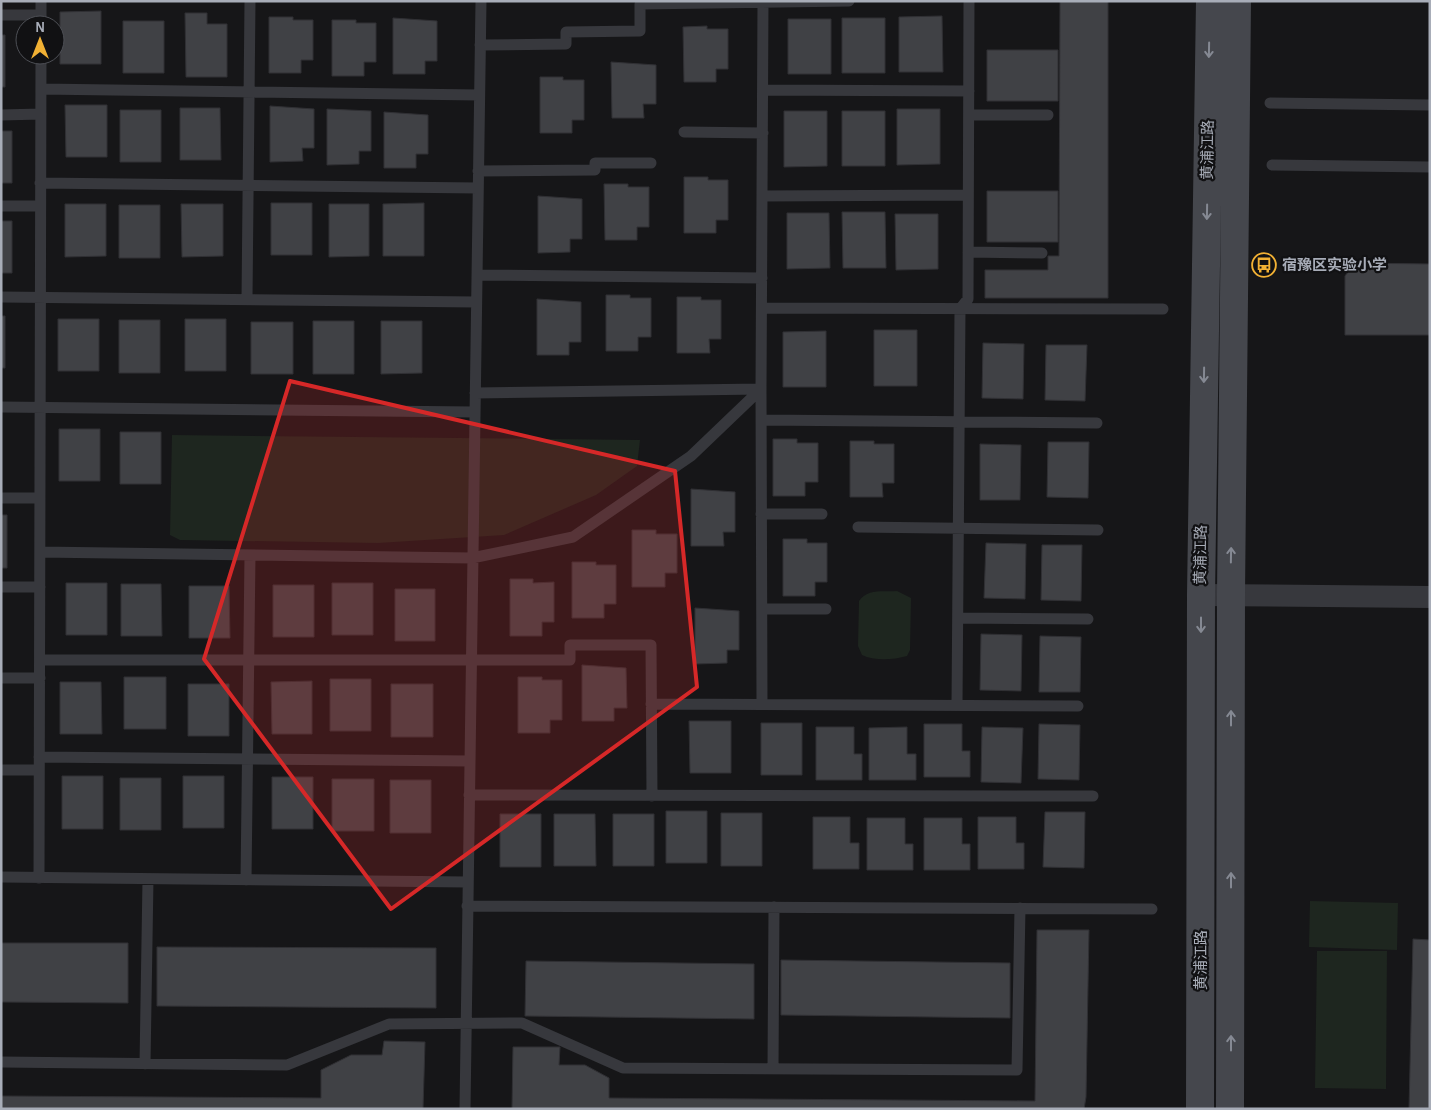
<svg xmlns="http://www.w3.org/2000/svg" width="1431" height="1110" font-family="'Alegreya Sans','Noto Sans SC',sans-serif">
<style>
.green{fill:#1e261f}
.building{fill:#404145;stroke:#303034}
.lines{fill:none;stroke-linecap:round;stroke-linejoin:round}
.lane{stroke:#37383d;stroke-width:11}
.street{stroke:#37383d;stroke-width:22}
.secondary{stroke:#45474d;stroke-width:28}
.oneway{stroke:#858993}
.marked{fill:#d62828;fill-opacity:0.2;stroke:#d62828;stroke-width:4;stroke-linejoin:round}
.labels{text-anchor:middle;dominant-baseline:central;stroke-width:4.5;stroke-linejoin:round;paint-order:stroke}
.street-label{font-size:15px;fill:#a8adb8;stroke:#111113}
.poi-label{font-size:15px;font-weight:bold;fill:#a8adb8;stroke:#111113;text-anchor:start}
</style>
<rect width="100%" height="100%" fill="#161618"/>
<path class="green" d="M172,435L640,440L637,466L596,495L504,535L378,543L180,540L170,535Z
M897,591L911,598L910,650L907,656C893,660 874,661 862,655L858,646L859,601C868,588 883,592 897,591Z
M1310,901L1398,903L1397,950L1309,947Z
M1317,951H1387L1386,1089L1315,1088Z"/>
<path class="building" d="M1060,1H1108V298H985V270H1048V256H1059Z
M101,11V64H60V12Z
M185,13H207V24H227V77H186Z
M942,16L943,72H899V17Z
M269,17H293V20H313V60H301V73H269Z
M393,18L437,21V61H425V74H393Z
M842,18H885V73H842Z
M788,19H831V74H788Z
M332,20H356V23H376V62H364V76H332Z
M123,21H164V73H123Z
M707,26V29H728V69H716V82H684L683,27Z
M1,35H5V87H1Z
M987,50H1058V101H987Z
M611,62L656,65V104H643L644,118H612Z
M540,77H563V80H584V120H572V133H540Z
M65,105H107V157H66Z
M270,106L314,109V148H302L303,161L270,162Z
M180,108H220L221,160H180Z
M327,109L371,111V151H359V164L327,165Z
M897,109H940V164L897,165Z
M120,110H161V162H120Z
M784,111H827V166L784,167Z
M842,111H885V166H842Z
M384,112L428,115V154H416V168H384Z
M1,131H12V183H1Z
M684,177H708V180H728V220H716V233H684Z
M604,184H628V187H649V227H637V240H605Z
M987,191H1058V242H987Z
M538,196L582,199V239H570V252L538,253Z
M271,203H312V255H271Z
M424,203V256H383V204Z
M65,204H106V256L65,257Z
M181,204H223V256L182,257Z
M329,204H369V256L329,257Z
M119,205H160V258H119Z
M842,212H885L886,268H843Z
M787,213H829L830,268L787,269Z
M895,214H938V269L896,270Z
M1,221H12V273H1Z
M1354,263L1430,264V335H1345V276Z
M606,295H630V298H651V337H638V351H606Z
M677,297H701V300H721V339H709L710,353H677Z
M537,299L581,302V342H569V355H537Z
M1,316H5V368H1Z
M58,319H99V371H58Z
M185,319H226V371H185Z
M119,320H160V373H119Z
M313,321H354V374H313Z
M381,321H422V373L381,374Z
M251,322H293V374H251Z
M874,330H917V386H874Z
M826,331V387H783V332Z
M983,343L1024,344L1023,399L982,398Z
M1046,345H1087L1085,401L1045,400Z
M59,429H100V481H59Z
M120,432H161V484H120Z
M773,439H797V443H818V482H805V496H773Z
M850,441H874V444H894V483H882L883,497H850Z
M1048,442H1089L1088,498L1047,497Z
M980,444L1021,445L1020,500H980Z
M691,489L735,492V532H723L724,546H691Z
M1,515H7V568H1Z
M632,530H656V534H677V573H665V587H632Z
M783,539H807V543H827V582H815V596H783Z
M986,543L1026,544L1025,599L984,598Z
M1042,545H1082L1081,601L1041,600Z
M572,562H596V565H616V604H604V618H572Z
M510,579H533V583L554,582V622H542V636H510Z
M66,583H107V635H66Z
M332,583H373V635H332Z
M121,584H161L162,636H121Z
M273,585H314V637H273Z
M189,586H229L230,638H189Z
M395,589H435V641H395Z
M695,608L739,611V650H727V663L695,664Z
M981,634L1022,635L1021,691L980,690Z
M1040,636L1081,637L1080,692H1039Z
M582,665L626,668L627,708H614V721H582Z
M124,677H166V729H124Z
M518,677H542V680H562V720H550V733H518Z
M330,679H371V731H330Z
M312,681V734H272L271,682Z
M60,682H101L102,734H60Z
M188,684H229V736H188Z
M391,684H433V737H391Z
M689,721H731V773H690Z
M761,723H802V775H761Z
M924,724H962V751H970V777H924Z
M1039,724L1080,725L1079,780L1038,779Z
M816,727H854V754H862V780H816Z
M907,727V754H916V780H869V728Z
M982,727L1023,728L1021,783L981,782Z
M62,776H103V829H62Z
M183,776H224V828H183Z
M272,777H313V829H272Z
M120,778H161V830H120Z
M332,779H374V831H332Z
M390,780H431V833H390Z
M666,811H707V863H666Z
M1045,812H1085L1084,868L1043,867Z
M721,813H762V866H721Z
M500,814H541V867H500Z
M554,814H595L596,866H554Z
M613,814H654V866H613Z
M813,817H850V843H859V869H813Z
M978,817H1016V843H1024V869H978Z
M867,818H905V844H913V870H867Z
M924,818H962V844H970V870H924Z
M1037,930H1089L1086,1097L1084,1109H512L513,1047H560L559,1065H585L609,1078V1098L1035,1101Z
M1413,939L1430,940V1109H1409Z
M1,943H128V1003L1,1002Z
M157,947L436,948V1008L157,1006Z
M781,960L1010,963V1018L781,1015Z
M526,961L754,964V1019L525,1016Z
M384,1041L425,1042L423,1109H1V1096L321,1098V1070L351,1055H382Z"/>
<g class="lines">
<path class="lane" d="M1,15H41
M41,25V1
M480,45L566,44V32L640,31V4L849,1
M41,89L479,95
M763,90L969,91
M1270,103L1430,105
M1,115L41,114
M969,115H1048
M684,132L763,133
M1272,165L1430,167
M478,171L595,170V163H651
M40,183L478,188
M762,196L968,195
M1,206H40
M968,252L1042,253
M477,275L762,278
M1,297L476,302
M247,299L250,1
M762,308L1163,309
M475,393L761,389
M1,407L474,412
M761,420L1097,423
M1,498H40
M761,514H822
M858,527L1098,530
M40,552L472,558L573,537L691,456L761,389
M1,587H40
M762,609H826
M958,618L1088,619
M40,660H570V645H651L652,796
M1,678H40
M651,704L1078,706
M762,704L761,389L763,1
M957,705L960,309L968,299L969,1
M39,757L469,761
M1,770H39
M469,795L1093,796
M1,877L467,882
M39,878L41,55
M246,880L250,555
M467,906L1152,909
M1,1062L287,1065L389,1024L522,1023L623,1068L1017,1070L1020,908
M145,1064L148,879
M773,1069L774,907
M465,1109L481,1"/>
<path class="street" d="M1201,595L1430,597"/>
<path class="secondary" d="M1200,1109L1201,595L1210,1
M1230,1109L1231,594L1237,1"/>
</g>
<defs><path id="oneway-shaft" d="M-6 0H5M1.5-3L5.5 0L1.5 3" fill="none" stroke-width="1.6" stroke-linecap="round" stroke-linejoin="round" transform="scale(1.25)"/></defs>
<g class="oneway">
<use href="#oneway-shaft" transform="translate(1209 50) rotate(91)"/>
<use href="#oneway-shaft" transform="translate(1207 212) rotate(91)"/>
<use href="#oneway-shaft" transform="translate(1204 375) rotate(91)"/>
<use href="#oneway-shaft" transform="translate(1231 555) rotate(-89)"/>
<use href="#oneway-shaft" transform="translate(1201 625) rotate(90)"/>
<use href="#oneway-shaft" transform="translate(1231 718) rotate(-90)"/>
<use href="#oneway-shaft" transform="translate(1231 880) rotate(-90)"/>
<use href="#oneway-shaft" transform="translate(1231 1043) rotate(-90)"/>
</g>
<path class="marked" d="M290,381L675,471L697,687L391,909L204,659Z"/>
<defs>
<g id="bus-ring" transform="scale(1.25)"><circle r="9.5" fill="#111113" stroke="#f2b134" stroke-width="1.5"/><path d="M-5-6H5V4H4V6H2V4H-2V6H-4V4H-5ZM-3.5-4V0h7V-4ZM-3.5 1.2v1.5H-2V1.2ZM2 1.2v1.5H3.5V1.2Z" fill="#f2b134"/></g>
</defs>
<g fill-rule="evenodd">
<use href="#bus-ring" x="1264" y="265"/>
</g>
<g class="labels">
<g class="street-label">
<text transform="translate(1208 150) rotate(-89)">黄浦江路</text>
<text transform="translate(1201 555) rotate(-89)">黄浦江路</text>
<text transform="translate(1201 960) rotate(-90)">黄浦江路</text>
</g>
<g class="poi-label">
<text x="1282" y="265">宿豫区实验小学</text>
</g>
</g>
<rect width="1431" height="1110" fill="none" stroke="#a8adb8" stroke-width="5"/>
<g transform="translate(40 40)"><circle r="24" fill="#111113" stroke="#4d4f55"/>
<path d="M0-4L9 19L0 12L-9 19Z" fill="#f2b134"/>
<text y="-8" font-size="14" font-weight="bold" text-anchor="middle" fill="#a8adb8">N</text>
</g>
</svg>
